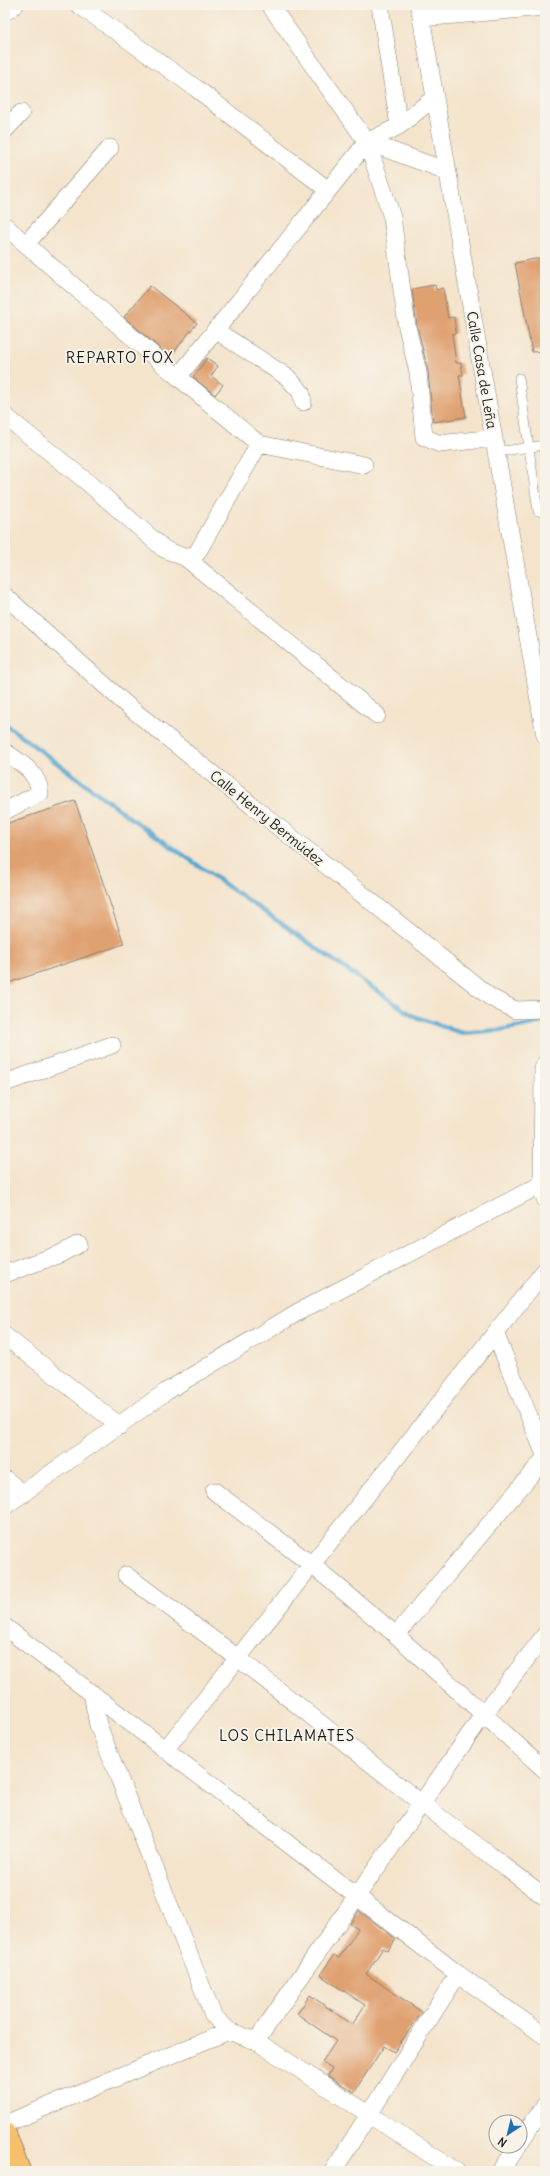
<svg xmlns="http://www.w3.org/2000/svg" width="550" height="2176" font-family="Delius,sans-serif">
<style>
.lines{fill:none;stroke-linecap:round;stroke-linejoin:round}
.stream{stroke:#56a8d1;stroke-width:4.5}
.building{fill:#e0a171}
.lane-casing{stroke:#888074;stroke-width:10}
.street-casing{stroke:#888074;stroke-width:18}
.highway-casing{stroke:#888074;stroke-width:24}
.lane{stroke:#fff;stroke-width:9}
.street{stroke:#fff;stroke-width:17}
.highway{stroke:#f7c06c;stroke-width:22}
.labels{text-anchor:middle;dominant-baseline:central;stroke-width:4;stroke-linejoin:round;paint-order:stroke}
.street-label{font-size:14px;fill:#1c1c1c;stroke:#f7f3e8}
.neighbourhood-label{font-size:15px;letter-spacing:1px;fill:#1c1c1c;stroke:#f7f3e8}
</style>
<rect width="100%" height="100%" fill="#f7f3e8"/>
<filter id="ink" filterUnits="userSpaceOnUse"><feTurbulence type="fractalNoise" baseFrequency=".025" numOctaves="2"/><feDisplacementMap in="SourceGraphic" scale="8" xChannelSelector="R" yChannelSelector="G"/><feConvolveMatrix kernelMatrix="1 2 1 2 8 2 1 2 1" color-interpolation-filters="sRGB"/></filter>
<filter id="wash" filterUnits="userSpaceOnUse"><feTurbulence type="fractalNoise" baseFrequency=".012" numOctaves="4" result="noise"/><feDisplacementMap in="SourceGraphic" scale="16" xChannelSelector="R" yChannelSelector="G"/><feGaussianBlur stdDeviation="0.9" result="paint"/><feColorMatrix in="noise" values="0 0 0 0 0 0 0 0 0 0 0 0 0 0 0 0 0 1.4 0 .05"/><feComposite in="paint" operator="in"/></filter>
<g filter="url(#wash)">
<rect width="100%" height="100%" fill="#f4e4cc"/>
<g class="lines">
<path class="stream" d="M5,724L132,819L413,1016L462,1033L500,1030L545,1022"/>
</g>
<g id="blocks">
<path class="building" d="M545,257V351L532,352L515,263Z
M435,285L436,290L443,288L448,318L454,317L456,333L452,334L456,363H461L463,375H459L466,417L433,422L428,371L417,325L412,289Z
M150,286L197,323L170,357L124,317Z
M207,358L218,366L211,376L223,385L215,395L193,377Z
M75,801L124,944L5,984V824Z
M359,1911L396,1939L388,1951L383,1948L366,1974L422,2012L394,2052L384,2046L354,2092L328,2076L332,2068L322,2062L336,2041L297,2014L310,1995L352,2025L365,2005L320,1975L334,1955L339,1958L358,1929L350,1924Z"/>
</g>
</g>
<g filter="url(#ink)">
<use href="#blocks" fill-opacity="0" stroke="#888074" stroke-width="1"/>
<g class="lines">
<g class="lane-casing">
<path id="lane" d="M519,378L538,511L545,512
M496,452L545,445"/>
</g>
<g class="street-casing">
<path id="street" d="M79,5L197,89L328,190
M270,5L367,142L392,217L407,327L418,372L424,437L440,444L494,438
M380,5L399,126
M419,5L545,735
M5,12L15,5
M421,18L545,7
M5,130L21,113
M367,142L447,171
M5,226L172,372L259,444L364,465
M26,244L110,148
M215,330L287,377L301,392L303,402
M178,377L367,142L399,126L435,97
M5,416L86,481L164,549L186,558L197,553L259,444
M186,558L377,715
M5,596L128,706L490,997L515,1010L545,1009
M5,752C21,763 38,772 40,793L5,811
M545,1064L543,1069L542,1184L545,1199
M5,1083L112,1045
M5,1274L60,1254L79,1244
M495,1333L545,1455
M5,1336L120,1426
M5,1479L24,1494
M214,1491L312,1565L396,1635L545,1770
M5,1506L167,1391L298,1312L542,1184
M126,1575L238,1658L421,1803L545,1897
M5,1627L458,1974L545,2036
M396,1635L545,1458
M92,1693L98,1725L213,2015L229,2031L256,2041L456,2171
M165,1750L545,1270
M256,2041L483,1715L545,1635
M5,2124L229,2031
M520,2142L545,2105
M333,2171L458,1974
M501,2171L518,2146"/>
</g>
<g class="highway-casing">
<path id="highway" d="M5,2134L19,2171"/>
</g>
<use href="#lane" class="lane"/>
<use href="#street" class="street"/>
<use href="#highway" class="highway"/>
</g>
</g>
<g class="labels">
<g class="street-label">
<text transform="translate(482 370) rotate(80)">Calle Casa de Leña</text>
<text transform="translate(267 818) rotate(39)">Calle Henry Bermúdez</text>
</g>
<g class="neighbourhood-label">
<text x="120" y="357">REPARTO FOX</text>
<text x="287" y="1735">LOS CHILAMATES</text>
</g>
</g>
<rect width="550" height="2176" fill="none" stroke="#f7f3e8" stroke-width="20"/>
<g transform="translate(508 2134) rotate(215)"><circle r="19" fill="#f7f3e8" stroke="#9f9d96"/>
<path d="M0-3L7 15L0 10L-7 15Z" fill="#1f6fb2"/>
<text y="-6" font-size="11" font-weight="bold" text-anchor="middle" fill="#1c1c1c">N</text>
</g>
</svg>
